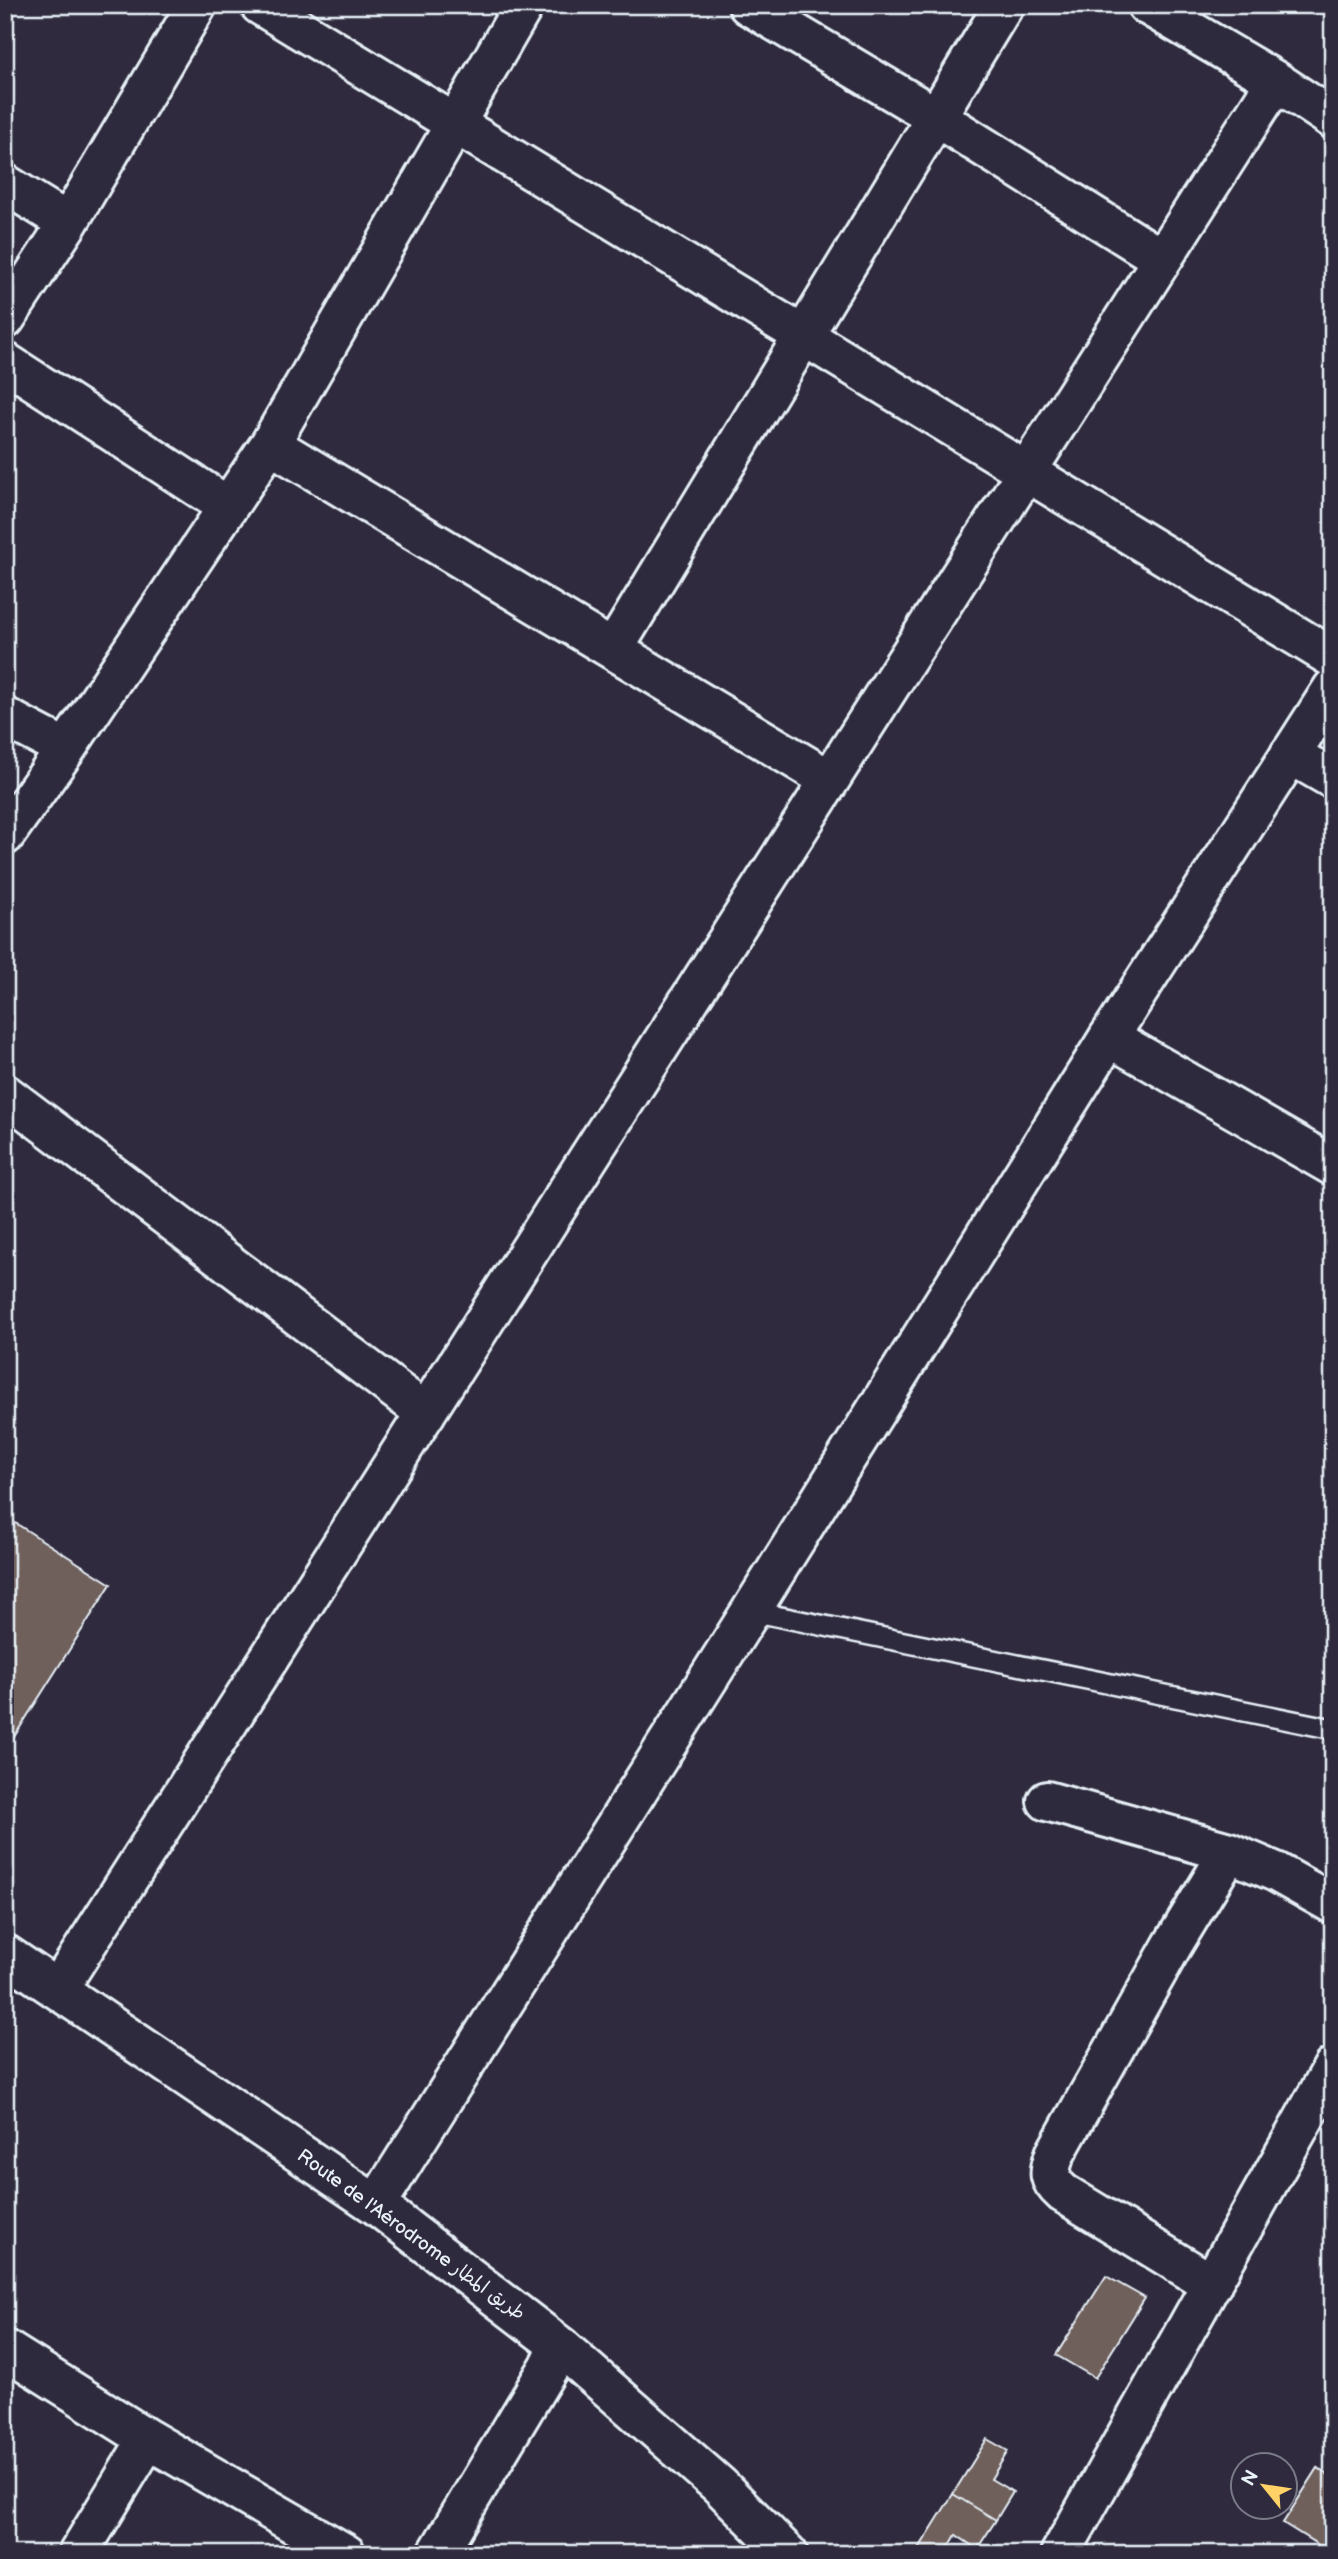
<svg xmlns="http://www.w3.org/2000/svg" width="1338" height="2559" font-family="'Balsamiq Sans','Playpen Sans Arabic',sans-serif">
<style>
.building{fill:#6f605c;stroke:#e8f1f8;stroke-width:2}
.lines{fill:none;stroke-linecap:round;stroke-linejoin:round}
.service-casing{stroke:#e8f1f8;stroke-width:24}
.minor-casing{stroke:#e8f1f8;stroke-width:44}
.tertiary-casing{stroke:#e8f1f8;stroke-width:44}
.service{stroke:#2f2a3d;stroke-width:19}
.minor{stroke:#2f2a3d;stroke-width:38}
.tertiary{stroke:#2f2a3d;stroke-width:38}
.labels{text-anchor:middle;dominant-baseline:central;stroke-width:6;stroke-linejoin:round;paint-order:stroke}
.street-label{font-size:19px;fill:#e8f1f8;stroke:#2f2a3d}
</style>
<rect width="100%" height="100%" fill="#2f2a3d"/>
<filter id="ink" filterUnits="userSpaceOnUse"><feTurbulence type="fractalNoise" baseFrequency=".0143" numOctaves="2"/><feDisplacementMap in="SourceGraphic" scale="14" xChannelSelector="R" yChannelSelector="G"/><feConvolveMatrix kernelMatrix="1 2 1 2 8 2 1 2 1" color-interpolation-filters="sRGB"/></filter>
<g filter="url(#ink)">
<path class="building" d="M9,1519L111,1584L5,1751V1525Z
M1106,2276L1145,2298L1095,2378L1056,2355Z
M987,2439L1008,2451L991,2479L1013,2492L996,2520L953,2494Z
M1318,2468L1333,2478V2554L1283,2523Z
M953,2494L996,2520L977,2549L956,2535L945,2554H924L918,2550Z"/>
<g class="lines">
<g class="service-casing">
<path id="service" d="M751,1611L1333,1729"/>
</g>
<g class="minor-casing">
<path id="minor" d="M260,5L1333,658
M748,5L936,117L1162,259
M1147,5L1276,81L1333,119
M5,184L68,223
M5,319L68,223L197,5
M5,362L227,506
M270,444L830,780
M613,650L1004,5
M5,717L66,749
M1290,754L1333,779
M5,835L66,749L270,444L524,5
M1109,1037L1333,1166
M5,1094L426,1413
M1047,1801L1229,1852L1276,1872L1333,1904
M58,1989L1276,81
M1212,2284L1063,2193C1048,2180 1048,2173 1055,2154L1172,1946L1229,1852
M5,2349L148,2439L346,2554
M78,2554L148,2439
M437,2554L561,2347
M1060,2554L1333,2067"/>
</g>
<g class="tertiary-casing">
<path id="tertiary" d="M5,1954L376,2205L561,2347L719,2485L788,2554
M376,2205L751,1611L1109,1037L1333,688"/>
</g>
<use href="#service" class="service"/>
<use href="#minor" class="minor"/>
<use href="#tertiary" class="tertiary"/>
</g>
</g>
<g class="labels">
<g class="street-label">
<text transform="translate(411 2235) rotate(36)">Route de l'Aérodrome طريق المطار</text>
</g>
</g>
<rect width="1338" height="2559" fill="none" stroke="#2f2a3d" stroke-width="28"/>
<rect x="14" y="14" width="1310" height="2531" fill="none" stroke="#e8f1f8" stroke-width="2.5" filter="url(#ink)"/>
<g transform="translate(1264 2486) rotate(300)"><circle r="33" fill="#2f2a3d" stroke="#797a88" stroke-width="2"/>
<path d="M0-5L12 26L0 18L-12 26Z" fill="#ffd166"/>
<text y="-10" font-size="19" font-weight="bold" text-anchor="middle" fill="#e8f1f8">N</text>
</g>
</svg>
